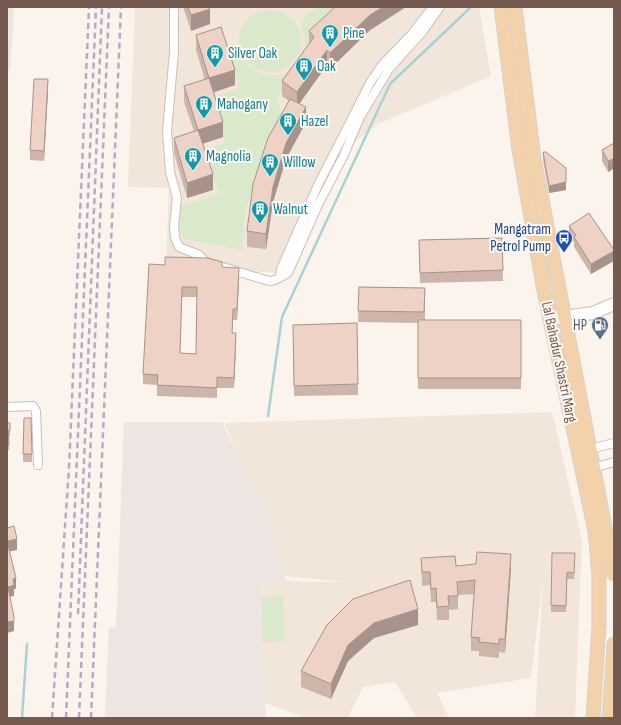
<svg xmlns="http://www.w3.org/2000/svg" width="621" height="725" font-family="'Sofia Sans Condensed',sans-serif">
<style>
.residential{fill:#f2e6db}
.industrial{fill:#ece5e1}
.green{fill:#dae9cb}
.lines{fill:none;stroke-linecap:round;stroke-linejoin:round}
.stream{stroke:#a9d2d5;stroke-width:2.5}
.street-casing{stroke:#cfbeb5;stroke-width:10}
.secondary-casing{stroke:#d2beb2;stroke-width:14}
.primary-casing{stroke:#d8d1ce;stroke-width:15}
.street{stroke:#fff;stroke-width:8}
.secondary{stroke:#fff;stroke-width:12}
.primary{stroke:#f3d2ab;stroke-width:13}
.rail{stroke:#b6aac6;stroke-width:2.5;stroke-dasharray:6 4;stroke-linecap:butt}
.wall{fill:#cdb5aa;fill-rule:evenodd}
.shaded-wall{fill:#a7938b}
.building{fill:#eed2c6;stroke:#a7938b;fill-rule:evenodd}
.labels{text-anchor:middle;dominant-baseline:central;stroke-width:4;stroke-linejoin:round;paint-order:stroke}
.culture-label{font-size:15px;fill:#0d838f;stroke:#fef8f3;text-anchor:start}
.transit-label{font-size:15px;fill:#164399;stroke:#fef8f3;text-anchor:end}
.service-label{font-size:15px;fill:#4e5e75;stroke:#fef8f3;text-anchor:end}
.street-label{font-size:15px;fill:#755a50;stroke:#fef8f3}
</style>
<rect width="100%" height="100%" fill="#fbf4ec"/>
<path class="residential" d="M135,7H479L491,76L378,124L344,150L320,175L276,273L166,264L169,188L128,187Z
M552,412L582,540L575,718H535L543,578L531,678L437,693L449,718H417L395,682L363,687L348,718H306L265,703L259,581L346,582L282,576L225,423Z"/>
<path class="industrial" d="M7,7H14L10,71L7,70Z
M124,422H222L254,492L262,495L286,581H259L266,718H105L109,627L116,628Z"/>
<path class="green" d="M322,7H345L308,42L307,50L309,54L277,99L282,115L267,148L245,211L242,250L183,239L173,209L219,194L205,150L225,143L211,98L240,88L231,60L240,57C258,84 298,82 305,47C307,39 303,33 302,26C302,22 304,17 305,14Z
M239 41a31 31 0 1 1 62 0a31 31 0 1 1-62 0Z
M283,596L285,641L263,642L261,597Z"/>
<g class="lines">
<path class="stream" d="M268,416L282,317L390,84L471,7
M22,718L27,644"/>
<g class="street-casing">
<path id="street" d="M174,7V52L167,131L170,172L177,198L174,226L175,238L179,247L199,255L206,262L269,281L275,280L288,273L318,205L343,157L360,117L389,69L423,31L440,7
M280,277L281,269L318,185L370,83L382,65L411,35L433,7
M7,407L33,406L36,411L38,465
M590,449L614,443
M593,468L614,462"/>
</g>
<g class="secondary-casing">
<path id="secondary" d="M550,319L593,313L614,304"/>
</g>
<g class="primary-casing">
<path id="primary" d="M501,7L519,150L544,291L595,531L599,576V625L593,718
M515,7L534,158L614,574
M609,718L614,644"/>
</g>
<use href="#street" class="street"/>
<use href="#secondary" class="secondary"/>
<use href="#primary" class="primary"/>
<path class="rail" d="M78,614L102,7
M52,718L69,468L89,7
M66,718L96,7
M79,718L109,7
M91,718L121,7"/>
</g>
<path class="wall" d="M183,7H209L210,24L191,31Z
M335,7H406L370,30L330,69L327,65L299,104L306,122L286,159L273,202L266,249L247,247V231L289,101L282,96V81L309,44V31Z
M196,35L235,85L214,92L223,137L203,144L213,190L187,198L174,153V138L194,131L184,102V86L205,80L196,50Z
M48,90L44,161L30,160V150Z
M614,143V172L613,169L608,172L602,161V150Z
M543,152L566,168V190L549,193L543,160Z
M569,226L614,250L591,274L574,247V242L569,236Z
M502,238L503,281L420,283L419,240Z
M165,265L222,267L239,279L237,320H233L232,333L236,343L234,388H217V398L157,396V385L143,384V374ZM182,297H197L196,354L180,353Z
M359,287L425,288V320H521V389H418V323L358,322Z
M357,323L358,395L294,396L293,325Z
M24,418L32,454V462H23Z
M7,423H10V436H8L9,450H7Z
M575,553L574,579H567L566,612H551V605Z
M421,558L456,566L511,568L505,653L499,652V658L479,656V651H471V637L474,594L458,595V609L449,610V620H437L436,602H431L430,585L422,586Z
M418,609V625L374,638L348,661L331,699L301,687V671Z"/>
<path class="shaded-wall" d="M383,7H406L370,30L330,69V53L370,15Z
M210,9V24L191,31V15Z
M327,50V65L297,107V92Z
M235,70V85L209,94V78Z
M48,79V90L44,161V151Z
M306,107V122L286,159L273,202L266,249V234L273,187L286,143Z
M223,122V137L198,145V130Z
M613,159V169L608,172V161Z
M213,174V190L187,198V183Z
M566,182V190L549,193V186Z
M614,251V261L591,274V264Z
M239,268V279L237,320V309Z
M236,333V343L234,388V378Z
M17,539V550L7,552V541Z
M511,554V568L505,653V639Z
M16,578V589H14V596L8,597V587L13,579Z
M418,609V625L374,638L348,661L331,699V684L348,645L374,623Z
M14,617V631L7,633V622Z"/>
<path class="building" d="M188,7H209L210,9L191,15Z
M335,7H383L370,15L330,53L327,50L297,92L282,81L314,37L309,31Z
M221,27L235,70L209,78L223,122L198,130L184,86L209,78L196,35Z
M34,79H48L44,151L30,150Z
M290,99L306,107L286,143L273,187L266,234L247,231L253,184L268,138Z
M198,130L213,174L187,183L174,138Z
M614,143V161L613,159L608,161L602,150Z
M543,152H546L566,168V182L549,186Z
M589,213L614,250V251L591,264L574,237L576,235L569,226Z
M502,238L503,270L420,273L419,240Z
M165,257L207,258L222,262V267L239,268L237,309H233L232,333H236L234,378L217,377V388L157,385L158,375L143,374L149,264L165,265ZM182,287H197L196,354L180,353Z
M359,287L425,288L424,312L358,311Z
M418,320H521V378H418Z
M357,323L358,384L294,386L293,325Z
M24,418H31L32,454H23Z
M7,423H10V430L8,431L9,445H7Z
M14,526L17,539L7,541L16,578L13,579L14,585L8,587L14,617V621L7,622V528Z
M477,552L511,554L505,639H499V644L479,642L480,638L471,637L475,580L457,582L458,596H448L449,606L437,607L436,588L431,589L430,572H422L421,558L455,556L456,566L476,564Z
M552,553H575L574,573L567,572L566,606L551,605Z
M410,580L418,609L374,623L348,645L331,684L301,671L327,625L353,599Z"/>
<defs>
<g id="building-pin" transform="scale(0.9)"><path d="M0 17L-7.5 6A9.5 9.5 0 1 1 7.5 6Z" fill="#0f9aa8" stroke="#fef8f3"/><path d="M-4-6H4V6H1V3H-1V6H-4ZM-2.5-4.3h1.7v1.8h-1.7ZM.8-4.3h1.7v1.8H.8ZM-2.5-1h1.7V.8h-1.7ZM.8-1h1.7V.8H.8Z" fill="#fff"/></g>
<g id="bus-pin" transform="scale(0.9)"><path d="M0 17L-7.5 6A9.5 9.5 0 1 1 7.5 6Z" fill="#1a4fb4" stroke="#fef8f3"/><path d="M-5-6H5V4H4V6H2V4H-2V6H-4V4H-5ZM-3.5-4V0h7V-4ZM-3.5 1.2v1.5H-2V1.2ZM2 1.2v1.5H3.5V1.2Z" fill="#fff"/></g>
<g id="fuel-pin" transform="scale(0.9)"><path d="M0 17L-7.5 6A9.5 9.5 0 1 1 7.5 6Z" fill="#5c6f8a" stroke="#fef8f3"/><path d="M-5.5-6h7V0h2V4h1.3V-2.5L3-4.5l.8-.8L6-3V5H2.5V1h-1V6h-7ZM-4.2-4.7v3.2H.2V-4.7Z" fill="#fff"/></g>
</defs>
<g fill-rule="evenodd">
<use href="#building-pin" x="330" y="33"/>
<use href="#building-pin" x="215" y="53"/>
<use href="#building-pin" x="304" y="66"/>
<use href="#building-pin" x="204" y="104"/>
<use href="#building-pin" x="288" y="121"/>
<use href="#building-pin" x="193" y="156"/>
<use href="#building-pin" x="270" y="162"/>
<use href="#building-pin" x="260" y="209"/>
<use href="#bus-pin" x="564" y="238"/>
<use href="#fuel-pin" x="600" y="325"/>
</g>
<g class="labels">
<g class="culture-label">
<text x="343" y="33">Pine</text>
<text x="228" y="53">Silver Oak</text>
<text x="317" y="66">Oak</text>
<text x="217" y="104">Mahogany</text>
<text x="301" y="121">Hazel</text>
<text x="206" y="156">Magnolia</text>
<text x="283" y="162">Willow</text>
<text x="273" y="209">Walnut</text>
</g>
<g class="transit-label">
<text x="551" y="229">Mangatram<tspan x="551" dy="17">Petrol Pump</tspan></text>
</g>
<g class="service-label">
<text x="587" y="325">HP</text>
</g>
<g class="street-label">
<text transform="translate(559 362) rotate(78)">Lal Bahadur Shastri Marg</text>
</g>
</g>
<rect width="621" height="725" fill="none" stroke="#755a50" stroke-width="16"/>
</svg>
